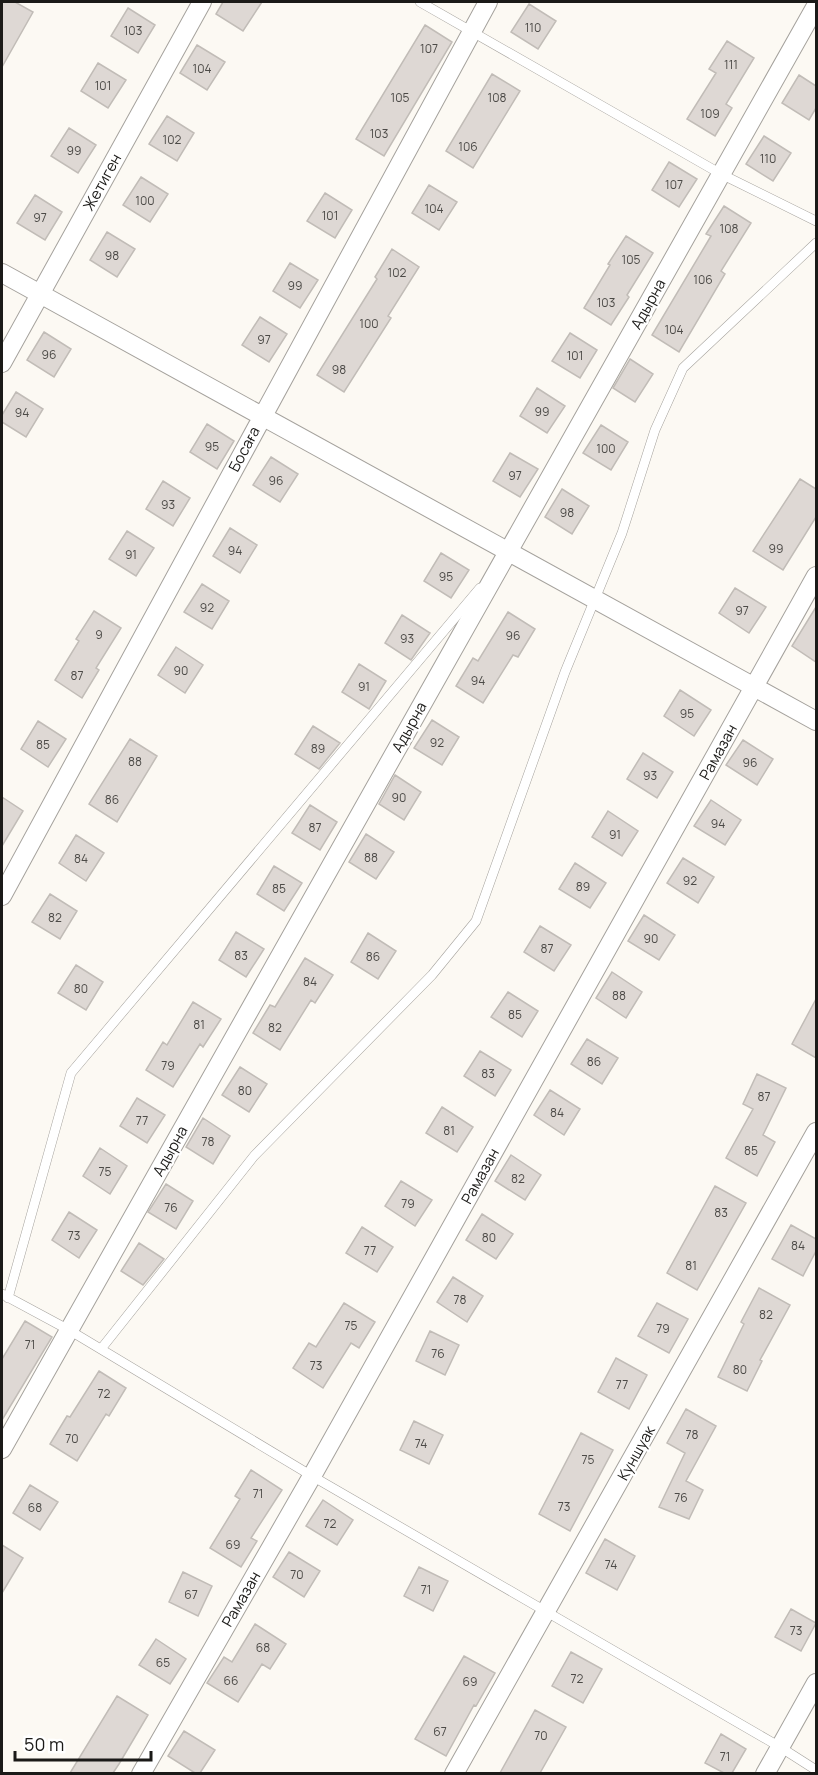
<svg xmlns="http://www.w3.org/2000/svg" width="818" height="1775" font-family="Manrope,sans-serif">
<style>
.building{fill:#ded8d4;stroke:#c1bcb7;stroke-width:1.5}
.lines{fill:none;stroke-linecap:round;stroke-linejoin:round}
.lane-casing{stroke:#a5a29d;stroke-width:10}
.street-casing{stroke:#a5a29d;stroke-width:20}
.lane{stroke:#fff;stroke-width:9}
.street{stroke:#fff;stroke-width:18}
.labels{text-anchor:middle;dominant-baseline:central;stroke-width:4.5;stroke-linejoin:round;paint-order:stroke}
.number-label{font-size:12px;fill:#4c4a47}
.street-label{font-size:15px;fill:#1b1a18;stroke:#fff}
</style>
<rect width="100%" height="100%" fill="#fcf9f3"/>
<path class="building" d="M2,2H15L33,12L2,67Z
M223,2H262L243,31L216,14Z
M529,4L556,21L538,49L511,32Z
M128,8L155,25L138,53L111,36Z
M425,25L452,42L384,156L356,139Z
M727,41L754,58L726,104L732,108L715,136L687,119L716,73L709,69Z
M197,45L225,62L207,90L180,73Z
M98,63L126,80L108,108L81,91Z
M492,74L520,91L473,168L446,151Z
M799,75L816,86V108L809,120L782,103Z
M167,116L194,133L177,161L149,144Z
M69,128L96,145L78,173L51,156Z
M764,136L791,153L773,181L746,164Z
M669,162L697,179L679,207L652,190Z
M141,177L168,194L150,222L123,205Z
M429,185L457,202L439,230L412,213Z
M325,193L352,210L335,238L307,221Z
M35,195L62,212L45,240L17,223Z
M724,206L751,223L721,271L725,274L679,352L652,335L711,236L706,234Z
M107,232L135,249L117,277L90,260Z
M626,236L653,253L627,295L629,297L611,325L584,308L610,265L608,264Z
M392,249L419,267L388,316L391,318L344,392L317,375L377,279L375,277Z
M290,263L318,280L300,308L273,291Z
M260,317L287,334L269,362L242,345Z
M44,332L71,349L54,377L27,360Z
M570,333L597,350L580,378L552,361Z
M630,359L653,374L635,402L613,388Z
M537,388L565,406L547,433L520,416Z
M16,392L43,409L26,437L2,422V415Z
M207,424L234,441L217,469L190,452Z
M601,425L628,442L611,470L583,453Z
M510,453L538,469L520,497L493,481Z
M271,457L298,474L280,502L253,485Z
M800,479L816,489V517L783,570L753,551Z
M163,481L190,498L173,526L146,509Z
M562,489L589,506L572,534L545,517Z
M230,528L257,545L240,573L213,556Z
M127,531L154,548L136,576L109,559Z
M441,553L469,570L451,598L424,581Z
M202,584L229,601L212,629L184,612Z
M735,588L766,607L749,633L719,613Z
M816,607V662L792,646Z
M94,611L121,628L96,668L99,670L82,698L55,680L79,641L76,639Z
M508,612L535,629L518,657L513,655L483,703L456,686L473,658L478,661Z
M402,615L430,633L411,660L385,643Z
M176,647L203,665L185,693L158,675Z
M359,664L386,681L369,709L342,692Z
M680,690L711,710L694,736L664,716Z
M432,720L459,737L442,765L414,748Z
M38,721L66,739L48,767L21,749Z
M313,726L340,743L319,769L295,754Z
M130,739L157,756L117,822L89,804Z
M743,740L773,759L757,785L726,765Z
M643,753L673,772L657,798L627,779Z
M395,775L421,792L404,820L379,804Z
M2,797L23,811L2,846Z
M711,800L741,820L725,845L694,826Z
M310,805L337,822L320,850L292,833Z
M608,811L638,831L622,856L592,837Z
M366,834L394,852L376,879L349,862Z
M76,835L104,853L86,881L59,863Z
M683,858L714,877L698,903L667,883Z
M575,863L606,883L590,908L559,889Z
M274,866L302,883L284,911L257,894Z
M50,894L77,911L60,939L32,922Z
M644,915L675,935L659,960L628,941Z
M540,926L571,945L554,971L524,952Z
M236,932L264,949L246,977L219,960Z
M368,933L396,951L378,979L351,962Z
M305,958L333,975L315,1003L311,1000L280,1050L253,1033L270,1005L275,1007Z
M76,965L103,982L86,1010L58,993Z
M612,972L642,992L626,1018L596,998Z
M508,992L538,1011L522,1037L491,1017Z
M816,999V1058L792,1044Z
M193,1002L221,1019L203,1047L200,1044L173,1087L146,1070L163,1042L167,1045Z
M587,1039L618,1058L602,1084L571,1064Z
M480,1051L511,1070L495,1096L464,1076Z
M240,1067L267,1084L249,1112L222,1095Z
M757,1074L786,1088L763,1135L775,1142L757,1176L726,1158L753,1109L743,1104Z
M550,1090L580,1109L564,1135L534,1115Z
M137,1098L165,1115L147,1143L120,1126Z
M442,1107L473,1127L457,1152L426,1133Z
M203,1118L230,1136L213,1164L186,1147Z
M100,1148L127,1166L110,1194L83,1176Z
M511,1155L541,1175L525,1200L495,1181Z
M401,1181L432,1200L415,1226L385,1206Z
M166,1184L193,1201L176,1229L148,1212Z
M715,1186L746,1203L697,1290L667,1273Z
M69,1212L97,1230L79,1258L52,1240Z
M482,1214L513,1234L496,1259L466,1240Z
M791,1225L816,1239V1251L803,1276L772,1259Z
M362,1227L393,1247L377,1272L346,1253Z
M139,1243L164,1259L143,1285L121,1271Z
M453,1277L483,1296L467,1322L437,1302Z
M759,1288L790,1305L760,1360L762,1361L747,1391L718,1377L744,1324L741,1322Z
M344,1303L375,1322L359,1348L351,1343L323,1388L293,1368L309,1343L316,1347Z
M657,1303L688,1319L669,1353L638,1336Z
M25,1321L52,1337L2,1420V1359Z
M430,1331L459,1345L445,1375L416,1361Z
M616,1358L647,1375L629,1409L598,1392Z
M99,1371L126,1388L109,1416L106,1414L77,1461L50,1444L67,1416L70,1417Z
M686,1409L716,1426L686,1481L703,1490L689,1519L659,1507L685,1453L667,1443Z
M414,1421L443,1435L429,1464L400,1450Z
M581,1433L613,1450L570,1531L539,1514Z
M251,1470L282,1490L251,1538L257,1541L241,1567L210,1548L240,1499L235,1496Z
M30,1485L58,1502L40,1530L13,1513Z
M323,1500L353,1520L337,1545L306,1526Z
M605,1539L635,1556L617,1590L586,1573Z
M2,1545L23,1558L2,1593Z
M289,1552L320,1571L304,1597L273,1577Z
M419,1567L448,1581L433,1611L404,1596Z
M183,1572L212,1586L198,1616L169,1602Z
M791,1609L816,1623L801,1651L775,1637Z
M255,1624L286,1644L270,1669L262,1664L238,1702L207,1683L224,1657L232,1662Z
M156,1639L186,1659L170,1684L139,1665Z
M571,1652L602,1669L583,1703L552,1686Z
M464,1656L495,1673L476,1706L474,1705L446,1756L415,1739Z
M117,1696L148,1715L119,1764L113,1773H70Z
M535,1710L566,1727L540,1773H500Z
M184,1731L215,1750L200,1773H195L168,1756Z
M721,1734L746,1749L732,1773H724L705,1763Z"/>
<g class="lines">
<g class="lane-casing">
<path id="lane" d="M420,2L721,174L816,221
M2,1294L69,1330L312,1476L780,1747L816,1770
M8,1298L71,1073L480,588
M101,1349L254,1156L432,975L476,921L565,672L622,533L655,430L683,368L816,243"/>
</g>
<g class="street-casing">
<path id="street" d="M2,273L816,721
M2,363L202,2
M2,896L488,2
M2,1449L816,6
M141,1774L312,1476L816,576
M454,1774L816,1132
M765,1774L816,1683"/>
</g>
<use href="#lane" class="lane"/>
<use href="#street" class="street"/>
</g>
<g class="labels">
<g class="number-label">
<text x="533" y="27">110</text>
<text x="133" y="30">103</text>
<text x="429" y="48">107</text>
<text x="731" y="64">111</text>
<text x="202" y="68">104</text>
<text x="103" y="85">101</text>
<text x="400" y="97">105</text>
<text x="497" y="97">108</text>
<text x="710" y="113">109</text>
<text x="379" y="133">103</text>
<text x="172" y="139">102</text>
<text x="468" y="146">106</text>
<text x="74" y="150">99</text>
<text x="768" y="158">110</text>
<text x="674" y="184">107</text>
<text x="145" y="200">100</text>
<text x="434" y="208">104</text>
<text x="330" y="215">101</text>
<text x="40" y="217">97</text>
<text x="729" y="228">108</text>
<text x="112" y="255">98</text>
<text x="631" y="259">105</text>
<text x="397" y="272">102</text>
<text x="703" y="279">106</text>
<text x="295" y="285">99</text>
<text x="606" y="302">103</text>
<text x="369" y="323">100</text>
<text x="674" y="329">104</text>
<text x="264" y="339">97</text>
<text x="49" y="354">96</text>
<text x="575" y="355">101</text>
<text x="339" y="369">98</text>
<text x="542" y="411">99</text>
<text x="22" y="412">94</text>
<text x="212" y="446">95</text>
<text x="606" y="448">100</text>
<text x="515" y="475">97</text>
<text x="276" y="480">96</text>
<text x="168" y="504">93</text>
<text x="567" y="512">98</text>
<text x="776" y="548">99</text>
<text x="235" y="550">94</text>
<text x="131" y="554">91</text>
<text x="446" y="576">95</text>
<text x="207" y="607">92</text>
<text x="742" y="610">97</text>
<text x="99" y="634">9</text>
<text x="513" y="635">96</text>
<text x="407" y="638">93</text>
<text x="181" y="670">90</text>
<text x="77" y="675">87</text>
<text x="478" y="680">94</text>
<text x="364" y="686">91</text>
<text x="687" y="713">95</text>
<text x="437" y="742">92</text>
<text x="43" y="744">85</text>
<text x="318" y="748">89</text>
<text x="135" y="761">88</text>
<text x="750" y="762">96</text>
<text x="650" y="775">93</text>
<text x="399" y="797">90</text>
<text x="112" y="799">86</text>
<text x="718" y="823">94</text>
<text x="315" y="827">87</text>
<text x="615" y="834">91</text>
<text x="371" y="857">88</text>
<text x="81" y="858">84</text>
<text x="690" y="880">92</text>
<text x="583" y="886">89</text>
<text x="279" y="888">85</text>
<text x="55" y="917">82</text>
<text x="651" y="938">90</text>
<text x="547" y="948">87</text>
<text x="241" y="955">83</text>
<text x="373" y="956">86</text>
<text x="310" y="981">84</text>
<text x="81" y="988">80</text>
<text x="619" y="995">88</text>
<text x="515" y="1014">85</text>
<text x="199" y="1024">81</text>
<text x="275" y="1027">82</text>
<text x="594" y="1061">86</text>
<text x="168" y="1065">79</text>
<text x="488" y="1073">83</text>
<text x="245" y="1090">80</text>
<text x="764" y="1096">87</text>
<text x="557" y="1112">84</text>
<text x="142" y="1120">77</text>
<text x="449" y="1130">81</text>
<text x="208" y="1141">78</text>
<text x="751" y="1150">85</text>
<text x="105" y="1171">75</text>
<text x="518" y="1178">82</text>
<text x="408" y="1203">79</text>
<text x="171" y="1207">76</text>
<text x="721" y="1212">83</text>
<text x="74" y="1235">73</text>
<text x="489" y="1237">80</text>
<text x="798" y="1245">84</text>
<text x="370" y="1250">77</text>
<text x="691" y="1265">81</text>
<text x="460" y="1299">78</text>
<text x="766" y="1314">82</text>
<text x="351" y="1325">75</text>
<text x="663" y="1328">79</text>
<text x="30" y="1344">71</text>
<text x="438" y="1353">76</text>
<text x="316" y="1365">73</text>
<text x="740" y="1369">80</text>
<text x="622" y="1384">77</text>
<text x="104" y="1393">72</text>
<text x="692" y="1434">78</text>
<text x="72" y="1438">70</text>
<text x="421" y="1443">74</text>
<text x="588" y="1459">75</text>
<text x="258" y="1493">71</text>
<text x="681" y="1497">76</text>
<text x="564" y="1506">73</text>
<text x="35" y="1507">68</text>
<text x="330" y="1523">72</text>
<text x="233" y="1544">69</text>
<text x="611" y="1564">74</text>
<text x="297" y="1574">70</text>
<text x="426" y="1589">71</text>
<text x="191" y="1594">67</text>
<text x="796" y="1630">73</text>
<text x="263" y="1647">68</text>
<text x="163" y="1662">65</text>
<text x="577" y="1678">72</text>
<text x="231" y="1680">66</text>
<text x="470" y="1681">69</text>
<text x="440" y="1731">67</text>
<text x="541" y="1735">70</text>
<text x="725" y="1756">71</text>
</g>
<g class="street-label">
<text transform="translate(102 182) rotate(-61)">Жетиген</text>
<text transform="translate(648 304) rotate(-61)">Адырна</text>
<text transform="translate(244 449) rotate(-62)">Босаға</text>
<text transform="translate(409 727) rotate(-61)">Адырна</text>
<text transform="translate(718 752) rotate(-61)">Рамазан</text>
<text transform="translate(170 1151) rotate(-61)">Адырна</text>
<text transform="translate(480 1176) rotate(-61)">Рамазан</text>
<text transform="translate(636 1453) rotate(-61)">Куншуак</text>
<text transform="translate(241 1599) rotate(-60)">Рамазан</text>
</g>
</g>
<rect width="818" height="1775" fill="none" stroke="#1b1a18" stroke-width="6"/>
<path d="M15 1751v9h136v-9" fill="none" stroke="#1b1a18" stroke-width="3"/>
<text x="24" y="1751" font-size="18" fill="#1b1a18" stroke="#ffffff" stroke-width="4.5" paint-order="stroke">50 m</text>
</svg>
